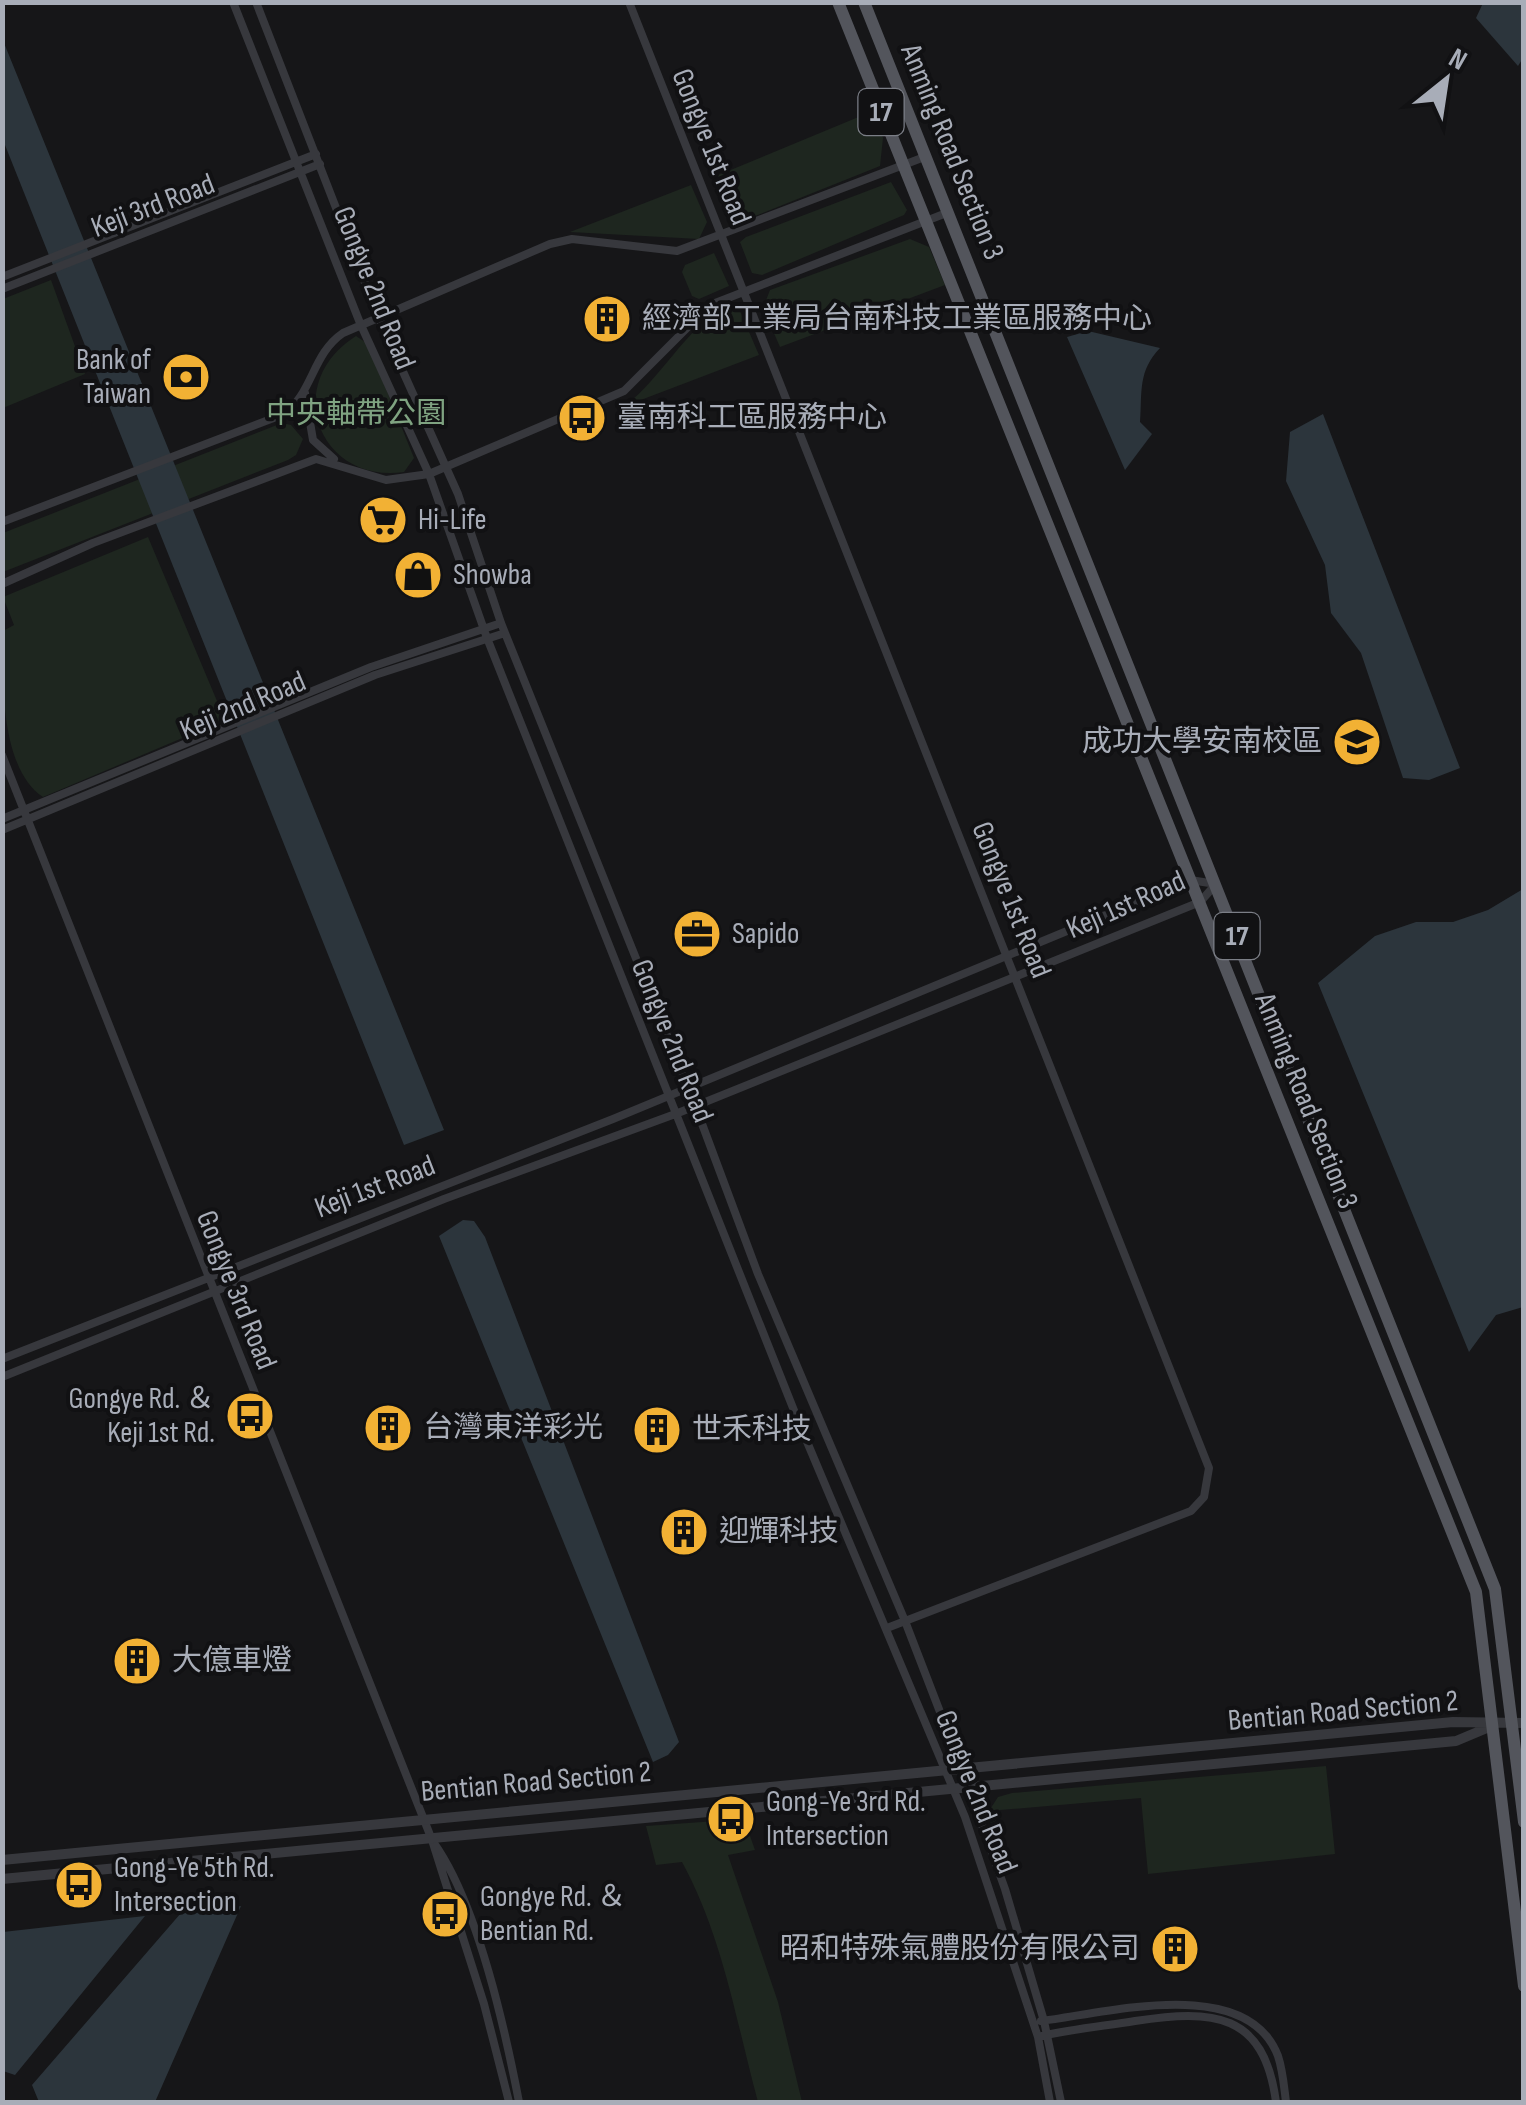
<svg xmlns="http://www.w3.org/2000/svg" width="1526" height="2105" font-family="'Sofia Sans Condensed','Noto Sans TC',sans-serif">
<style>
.green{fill:#1e261f}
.water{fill:#2c353c}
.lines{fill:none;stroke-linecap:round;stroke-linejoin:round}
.minor{stroke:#37383d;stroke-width:8}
.tertiary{stroke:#37383d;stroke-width:10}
.primary{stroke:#53555c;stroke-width:12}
.labels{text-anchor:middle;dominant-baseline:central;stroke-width:8;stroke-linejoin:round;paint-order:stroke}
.shield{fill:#111113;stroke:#7b7e86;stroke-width:2.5}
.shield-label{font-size:28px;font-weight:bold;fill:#a8adb8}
.street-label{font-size:30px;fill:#a8adb8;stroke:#111113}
.poi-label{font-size:30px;fill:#a8adb8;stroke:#111113;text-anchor:start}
.park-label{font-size:30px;fill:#7fa381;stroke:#111113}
</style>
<rect width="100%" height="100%" fill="#161618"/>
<path class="green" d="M873,111L883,138L880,166L745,220H735L728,213L716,176Z
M891,182L907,210L904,215L762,275L752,273L740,242L746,237Z
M691,185L707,222L699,239L570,232Z
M910,239L929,247L945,285L780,347L763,308L770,290Z
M714,253L729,286L699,299L692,296L682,272L685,265Z
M51,280L85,374L3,408V299Z
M724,307L740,311L759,355L625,406C662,377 684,331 724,307Z
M356,336L368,344L414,458L404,472C318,484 281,383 356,336Z
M282,423L291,425L303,439L296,455L288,460L3,572V533Z
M148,537L225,720L43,797C0,769 2,678 3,631L14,625L3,597Z
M1326,1766L1335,1854L1148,1874L1141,1798L1000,1810L995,1817L998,1828L992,1829L987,1814L998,1797L1012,1793Z
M744,1819L755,1850L728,1855L778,2002L802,2102H758C736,2021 723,1937 682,1862L656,1865L646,1826Z"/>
<path class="water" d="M1483,3H1523V58L1518,66L1476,18Z
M2,38L444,1130L404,1145L3,140Z
M1088,331L1160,348C1138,371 1142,391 1140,422L1152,434L1125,470L1067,337Z
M1323,414L1460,768L1429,780L1403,778L1361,653L1331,613L1325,565L1286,481L1290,432Z
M1523,889V1307L1496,1315L1469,1352L1318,983L1375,936L1416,922H1453L1488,910Z
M463,1220L474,1221L485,1237L679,1742L668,1755L653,1762L439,1236Z
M241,1906L155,2102H39L32,2085L181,1913Z
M145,1916L15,2075L3,2071V1932Z"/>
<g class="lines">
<path class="minor" d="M233,2L360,323L429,474L487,638L797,1418L965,1817L1038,2037L1050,2102
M256,2L378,316L458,494L501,623L695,1105L758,1274L905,1621L962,1769L1005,1889L1044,2021L1061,2102
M629,2L1209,1468L1204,1497L1191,1511L887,1628
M2,277L316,154
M2,289L320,164
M305,393L313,440L334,459
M2,522L284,414C313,393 312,354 343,333L550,244L572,239L677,251L927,156
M2,584L93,543L316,459L386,480L429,474L624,391L710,305L949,212
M2,755L432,1840L484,2004L509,2102
M2,819L371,667L501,623
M2,830L375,675L505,633
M2,1359L613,1119L1190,880L1216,884
M2,1377L444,1199L678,1113L1200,902L1216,884
M434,1843C477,1904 505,2029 519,2102
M1041,2021C1107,2013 1247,1974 1278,2056C1283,2071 1284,2087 1286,2102
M1042,2036C1073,2029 1104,2026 1135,2021C1213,2009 1264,2012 1276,2102"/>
<path class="tertiary" d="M2,1860L1453,1722L1524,1723
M2,1879L1456,1741L1487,1728"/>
<path class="primary" d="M838,2L1476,1592L1524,1986
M864,2L1495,1589L1524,1822"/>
</g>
<defs>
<g id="building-disc" transform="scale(2.5)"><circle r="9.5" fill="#f2b134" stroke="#111113"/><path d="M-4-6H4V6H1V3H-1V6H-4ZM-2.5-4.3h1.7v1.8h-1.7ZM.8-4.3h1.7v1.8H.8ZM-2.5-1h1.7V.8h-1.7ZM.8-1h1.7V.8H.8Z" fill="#111"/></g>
<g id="bank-disc" transform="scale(2.5)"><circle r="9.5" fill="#f2b134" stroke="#111113"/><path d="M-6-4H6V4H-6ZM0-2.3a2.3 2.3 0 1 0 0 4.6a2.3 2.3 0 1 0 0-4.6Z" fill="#111"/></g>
<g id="bus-disc" transform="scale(2.5)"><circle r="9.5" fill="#f2b134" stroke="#111113"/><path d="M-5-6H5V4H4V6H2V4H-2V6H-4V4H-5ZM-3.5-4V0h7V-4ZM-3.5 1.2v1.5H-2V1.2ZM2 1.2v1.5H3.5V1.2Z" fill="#111"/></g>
<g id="supermarket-disc" transform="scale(2.5)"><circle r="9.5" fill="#f2b134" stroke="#111113"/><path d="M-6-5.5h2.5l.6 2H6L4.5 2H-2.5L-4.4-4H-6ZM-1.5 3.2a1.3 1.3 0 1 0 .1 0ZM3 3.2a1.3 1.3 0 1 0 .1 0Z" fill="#111"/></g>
<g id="shop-disc" transform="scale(2.5)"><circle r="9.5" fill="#f2b134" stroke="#111113"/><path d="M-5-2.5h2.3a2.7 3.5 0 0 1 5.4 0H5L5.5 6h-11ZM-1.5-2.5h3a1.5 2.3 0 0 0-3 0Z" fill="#111"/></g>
<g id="university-disc" transform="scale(2.5)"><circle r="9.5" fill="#f2b134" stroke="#111113"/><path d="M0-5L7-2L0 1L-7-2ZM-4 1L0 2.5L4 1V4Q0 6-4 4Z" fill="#111"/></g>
<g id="office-disc" transform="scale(2.5)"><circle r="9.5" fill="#f2b134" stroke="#111113"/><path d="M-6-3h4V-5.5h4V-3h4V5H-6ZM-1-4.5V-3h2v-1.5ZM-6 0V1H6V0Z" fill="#111"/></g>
</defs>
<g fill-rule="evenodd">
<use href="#building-disc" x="607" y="319"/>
<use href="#bank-disc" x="186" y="377"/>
<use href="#bus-disc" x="582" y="418"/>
<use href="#supermarket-disc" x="383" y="520"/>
<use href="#shop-disc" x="418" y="575"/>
<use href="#university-disc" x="1357" y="742"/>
<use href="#office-disc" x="697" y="934"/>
<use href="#bus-disc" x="250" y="1416"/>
<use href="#building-disc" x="388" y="1428"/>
<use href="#building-disc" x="657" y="1430"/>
<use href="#building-disc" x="684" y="1532"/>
<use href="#building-disc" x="137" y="1661"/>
<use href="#bus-disc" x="731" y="1819"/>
<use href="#bus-disc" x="79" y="1885"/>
<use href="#bus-disc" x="445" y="1914"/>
<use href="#building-disc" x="1175" y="1949"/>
</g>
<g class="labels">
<g class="shield">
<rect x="858.5" y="89" width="45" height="46" rx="8"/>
<rect x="1214.5" y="913" width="45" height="46" rx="8"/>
</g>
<g class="shield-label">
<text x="881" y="112">17</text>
<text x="1237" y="936">17</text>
</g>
<g class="street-label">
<text transform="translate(711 147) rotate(68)">Gongye 1st Road</text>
<text transform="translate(952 152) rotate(68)">Anming Road Section 3</text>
<text transform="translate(153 206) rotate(-21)">Keji 3rd Road</text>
<text transform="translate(374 288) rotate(68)">Gongye 2nd Road</text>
<text transform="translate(243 706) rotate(-23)">Keji 2nd Road</text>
<text transform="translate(1011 900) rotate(68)">Gongye 1st Road</text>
<text transform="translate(1126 905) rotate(-24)">Keji 1st Road</text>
<text transform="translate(672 1041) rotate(68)">Gongye 2nd Road</text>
<text transform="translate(1306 1101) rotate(68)">Anming Road Section 3</text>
<text transform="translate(375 1187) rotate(-21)">Keji 1st Road</text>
<text transform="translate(236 1290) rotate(68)">Gongye 3rd Road</text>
<text transform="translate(1343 1711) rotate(-5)">Bentian Road Section 2</text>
<text transform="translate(536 1782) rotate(-5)">Bentian Road Section 2</text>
<text transform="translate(976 1792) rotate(68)">Gongye 2nd Road</text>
</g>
<g class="poi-label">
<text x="642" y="319">經濟部工業局台南科技工業區服務中心</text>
<text x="151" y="360" text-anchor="end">Bank of<tspan x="151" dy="34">Taiwan</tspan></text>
<text x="617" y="418">臺南科工區服務中心</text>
<text x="418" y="520">Hi-Life</text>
<text x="453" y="575">Showba</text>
<text x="1322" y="742" text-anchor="end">成功大學安南校區</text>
<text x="732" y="934">Sapido</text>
<text x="215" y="1399" text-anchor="end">Gongye Rd. ＆<tspan x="215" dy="34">Keji 1st Rd.</tspan></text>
<text x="423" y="1428">台灣東洋彩光</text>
<text x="692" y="1430">世禾科技</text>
<text x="719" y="1532">迎輝科技</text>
<text x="172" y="1661">大億車燈</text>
<text x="766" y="1802">Gong-Ye 3rd Rd.<tspan x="766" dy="34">Intersection</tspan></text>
<text x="114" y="1868">Gong-Ye 5th Rd.<tspan x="114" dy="34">Intersection</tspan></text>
<text x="480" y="1897">Gongye Rd. ＆<tspan x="480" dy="34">Bentian Rd.</tspan></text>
<text x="1140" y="1949" text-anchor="end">昭和特殊氣體股份有限公司</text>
</g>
<g class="park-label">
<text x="356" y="414">中央軸帶公園</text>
</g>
</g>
<rect width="1526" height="2105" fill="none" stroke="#a8adb8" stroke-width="10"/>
<g transform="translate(1446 80) rotate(30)" stroke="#111113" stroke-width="8" paint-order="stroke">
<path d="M0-8L18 38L0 25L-18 38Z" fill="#a8adb8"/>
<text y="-15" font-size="28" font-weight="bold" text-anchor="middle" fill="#a8adb8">N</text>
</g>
</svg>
